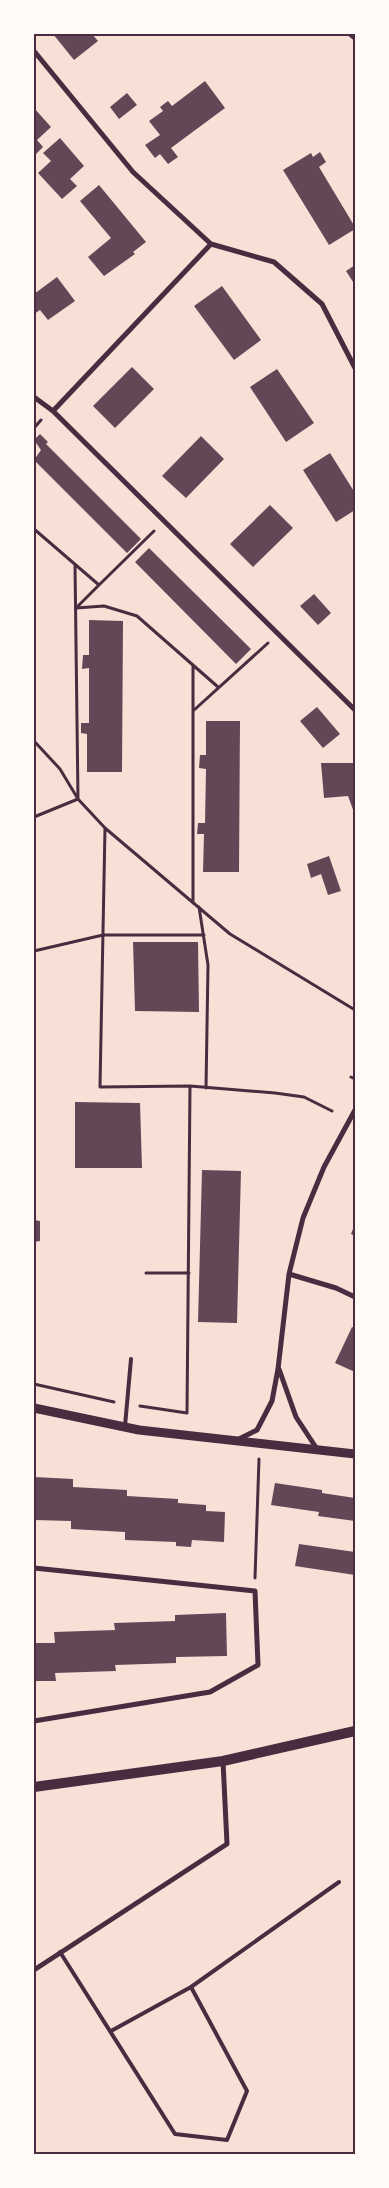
<svg xmlns="http://www.w3.org/2000/svg" width="389" height="2188" font-family="'Open Sans',sans-serif">
<style>
.building{fill:#644757}
.lines{fill:none;stroke-linecap:round;stroke-linejoin:round}
.path{stroke:#4a2c40;stroke-width:3}
.service{stroke:#4a2c40;stroke-width:4}
.minor{stroke:#4a2c40;stroke-width:5}
.tertiary{stroke:#4a2c40;stroke-width:9}
.secondary{stroke:#4a2c40;stroke-width:10}
.neatline{fill:none;stroke:#4a2c40;stroke-width:2}
</style>
<rect width="100%" height="100%" fill="#f7e1d7"/>
<path class="building" d="M53,34H92L98,41L74,60Z
M205,81L225,108L171,148L178,157L168,164L160,154L155,158L145,145L160,135L149,121L163,111L160,107L168,101L172,106Z
M127,93L137,105L119,119L110,107Z
M34,108L51,127L37,140L43,147L34,156Z
M60,138L84,166L70,179L77,186L62,199L38,173L51,161L43,153Z
M320,152L326,162L319,167L355,227V229L329,245L283,170L311,153L313,157Z
M99,185L146,242L133,252L135,254L104,276L88,257L111,238L80,201Z
M355,265V285L346,271Z
M57,277L75,301L48,320L40,310L34,314V294Z
M222,286L261,340L234,360L194,306Z
M132,367L154,389L115,428L93,406Z
M277,369L314,423L286,442L250,387Z
M40,434L48,442L46,444L141,539L127,553L34,460L41,450L34,440Z
M201,436L224,459L186,498L162,476Z
M330,453L355,493V510L336,522L303,470Z
M270,505L293,528L253,567L230,544Z
M149,548L251,649L236,664L135,562Z
M314,594L331,613L318,625L300,606Z
M89,620L123,621L122,772H87V734L81,733V723H89V668L82,669L83,655H89Z
M317,707L340,734L323,748L300,721Z
M206,721H240L239,872H203L204,834H197L198,823H205L206,769L199,768L200,755H206Z
M321,763H353L355,769V815L348,796L324,798Z
M329,856L341,891L328,895L321,874L311,878L307,864Z
M133,942H198L199,1012L135,1011Z
M75,1102L140,1103L142,1168H75Z
M202,1170L241,1171L237,1323L198,1322Z
M34,1220L40,1221V1241L34,1242Z
M355,1224V1236L351,1234Z
M352,1327L355,1328V1372L335,1363Z
M34,1477L73,1479V1487L127,1490V1496L178,1499V1503L206,1505V1511L225,1512L224,1542L192,1540L191,1547L176,1546V1542L125,1540V1532L71,1529V1521L34,1520Z
M275,1483L322,1490V1493L355,1498V1521L318,1516L319,1512L271,1505Z
M299,1544L355,1552V1575L295,1566Z
M226,1613L227,1656L176,1657V1663L115,1665L116,1671L55,1673L56,1681H34V1643H55L54,1632L115,1630L114,1623L175,1621V1615Z"/>
<g class="lines">
<path class="path" d="M34,428L41,420
M34,529L99,585L76,608L104,606L137,616L218,687
M99,585L154,531
M193,711V666
M34,741L60,769L78,799L105,828L230,934L355,1010
M34,817L78,799L75,565
M105,828L100,1087L190,1086L275,1093L304,1097L332,1111
M193,903V711L268,643
M199,907L208,965L206,1088
M34,951L103,935H204
M351,1077L355,1079
M146,1273H189
M34,1384L114,1402
M140,1406L187,1413L190,1086
M255,1578L259,1459"/>
<path class="service" d="M125,1426L131,1359
M60,1952L175,2134L227,2140L247,2091L191,1987L339,1882
M111,2031L191,1987"/>
<path class="minor" d="M350,34L355,38
M34,51L133,172L211,244L274,262L322,304L355,368
M211,244L53,411L355,710
M34,397L53,411
M289,1274L336,1288L355,1297
M279,1369L296,1417L317,1449
M239,1439L257,1430L272,1401L278,1369L289,1274L303,1218L324,1167L355,1110
M34,1568L255,1591L258,1665L210,1692L34,1721
M34,1970L227,1844L223,1761"/>
<path class="tertiary" d="M34,1408L139,1430L355,1454"/>
<path class="secondary" d="M34,1787L223,1761L355,1731"/>
</g>
<rect width="389" height="2188" fill="none" stroke="#fffaf5" stroke-width="70"/>
<rect x="35" y="35" width="319" height="2118" class="neatline"/>
</svg>
